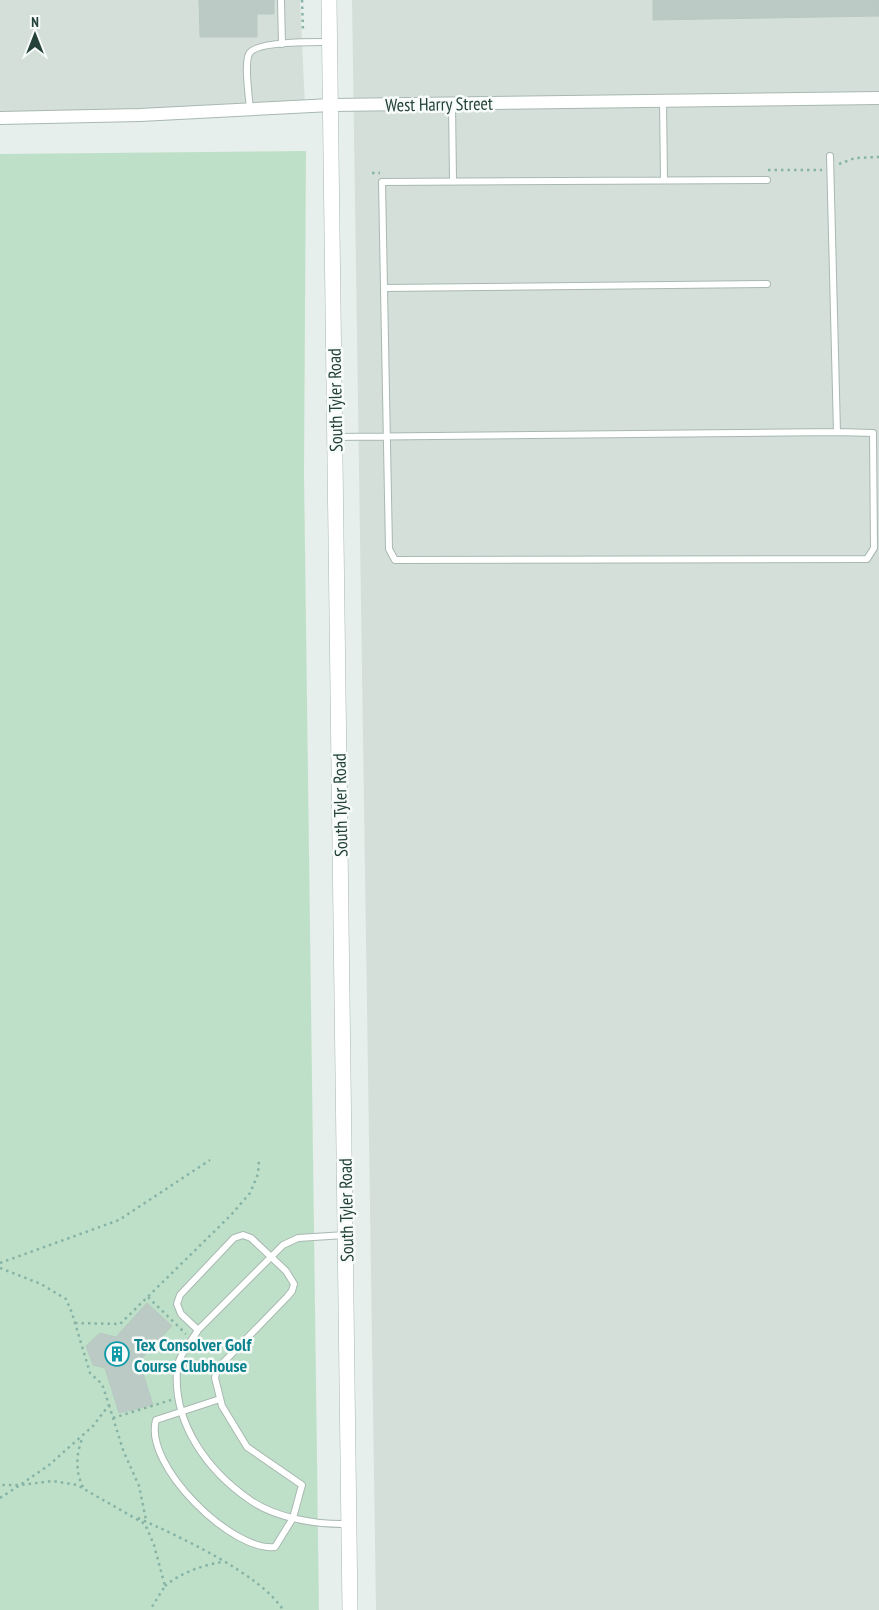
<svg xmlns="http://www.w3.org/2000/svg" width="879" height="1610" font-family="'PT Sans Narrow',sans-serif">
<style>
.built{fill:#d4dfda}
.green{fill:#bfe0c8}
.building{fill:#bbcac4;stroke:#b8c9c2}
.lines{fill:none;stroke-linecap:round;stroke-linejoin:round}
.service-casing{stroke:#a8b8b2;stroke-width:8}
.minor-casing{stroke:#a8b8b2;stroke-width:14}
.tertiary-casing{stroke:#a8b8b2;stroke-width:16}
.path{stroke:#86b3a5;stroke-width:2.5;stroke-dasharray:2.5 4;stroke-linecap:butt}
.service{stroke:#fff;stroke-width:6}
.minor{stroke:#fff;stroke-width:12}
.tertiary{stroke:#fff;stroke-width:15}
.labels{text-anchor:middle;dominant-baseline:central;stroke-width:5;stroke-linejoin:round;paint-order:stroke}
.street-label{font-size:18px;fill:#24423a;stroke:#f7fbf9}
.culture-label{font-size:18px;font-weight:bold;fill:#0d838f;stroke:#f7fbf9;text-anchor:start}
</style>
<rect width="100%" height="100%" fill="#e6efeb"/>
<path class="built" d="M0,0H300L305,107L0,117Z
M352,0H879V1610H376Z"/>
<path class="green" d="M306,151L304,473L319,1610H0V154Z"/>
<path class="building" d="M199,0H274V14H257V37H200Z
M653,0H879V16L653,20Z
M147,1303L172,1326L139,1361L153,1405L119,1413L105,1368L93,1365L86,1346L100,1333L116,1337Z"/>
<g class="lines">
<g class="service-casing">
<path id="service" d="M281,0L282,44
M663,101L664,180
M452,104L453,181
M250,109C249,97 244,64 249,54C255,41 315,42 329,42
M767,180L382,182L384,288L767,284
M384,288L389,549L395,560L867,559L874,548L873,433L837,432
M335,437L837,432L830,156
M198,1330L283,1245L298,1238L345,1235
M220,1399L156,1420C143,1465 232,1552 275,1547L293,1518L302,1485L247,1447L222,1406L215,1378L217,1369L287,1297L292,1291L294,1284L286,1271L251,1238L243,1235L234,1238L180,1295L177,1304L181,1314L198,1330C191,1342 178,1356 177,1370C173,1424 208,1471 250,1500C275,1518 318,1525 348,1524"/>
</g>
<g class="minor-casing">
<path id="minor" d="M0,118L140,115L331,105L879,98"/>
</g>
<g class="tertiary-casing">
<path id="tertiary" d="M329,0L350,1610"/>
</g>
<path class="path" d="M302,0L303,31
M839,164L855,158L879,157
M768,170H822
M372,173H380
M0,1263L119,1220L210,1160
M0,1268L41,1284L66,1299L72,1313L90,1373L102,1384L109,1405L93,1426L49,1465L20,1485H0
M148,1297L186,1334
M75,1323L120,1324L231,1215L250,1193L258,1174L259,1160
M109,1405L123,1450L139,1486L146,1520
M113,1418L171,1400
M83,1487C75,1472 76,1452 83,1437
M0,1498L20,1485L53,1481L77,1485L145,1524L154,1545L165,1586L150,1610
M138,1518C178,1536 261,1574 283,1610
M165,1586C180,1573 203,1565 222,1562"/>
<use href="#service" class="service"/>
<use href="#minor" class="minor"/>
<use href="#tertiary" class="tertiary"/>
</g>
<defs>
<g id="building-ring" transform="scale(1.25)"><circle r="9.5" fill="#f7fbf9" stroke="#0f9aa8" stroke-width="1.5"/><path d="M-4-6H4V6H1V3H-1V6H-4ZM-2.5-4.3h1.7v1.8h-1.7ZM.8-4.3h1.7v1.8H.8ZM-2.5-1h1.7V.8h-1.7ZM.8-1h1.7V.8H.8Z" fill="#0f9aa8"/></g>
</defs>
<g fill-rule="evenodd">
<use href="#building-ring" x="117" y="1354"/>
</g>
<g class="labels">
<g class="street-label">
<text transform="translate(439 104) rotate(-1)">West Harry Street</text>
<text transform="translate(335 400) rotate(-91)">South Tyler Road</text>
<text transform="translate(340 805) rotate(-91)">South Tyler Road</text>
<text transform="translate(346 1210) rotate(-91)">South Tyler Road</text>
</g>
<g class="culture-label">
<text x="134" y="1344">Tex Consolver Golf<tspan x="134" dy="21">Course Clubhouse</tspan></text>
</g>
</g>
<g transform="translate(35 35)" stroke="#f7fbf9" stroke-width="4" paint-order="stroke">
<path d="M0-4L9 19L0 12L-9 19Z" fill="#24423a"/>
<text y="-8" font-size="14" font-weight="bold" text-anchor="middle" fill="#24423a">N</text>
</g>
</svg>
